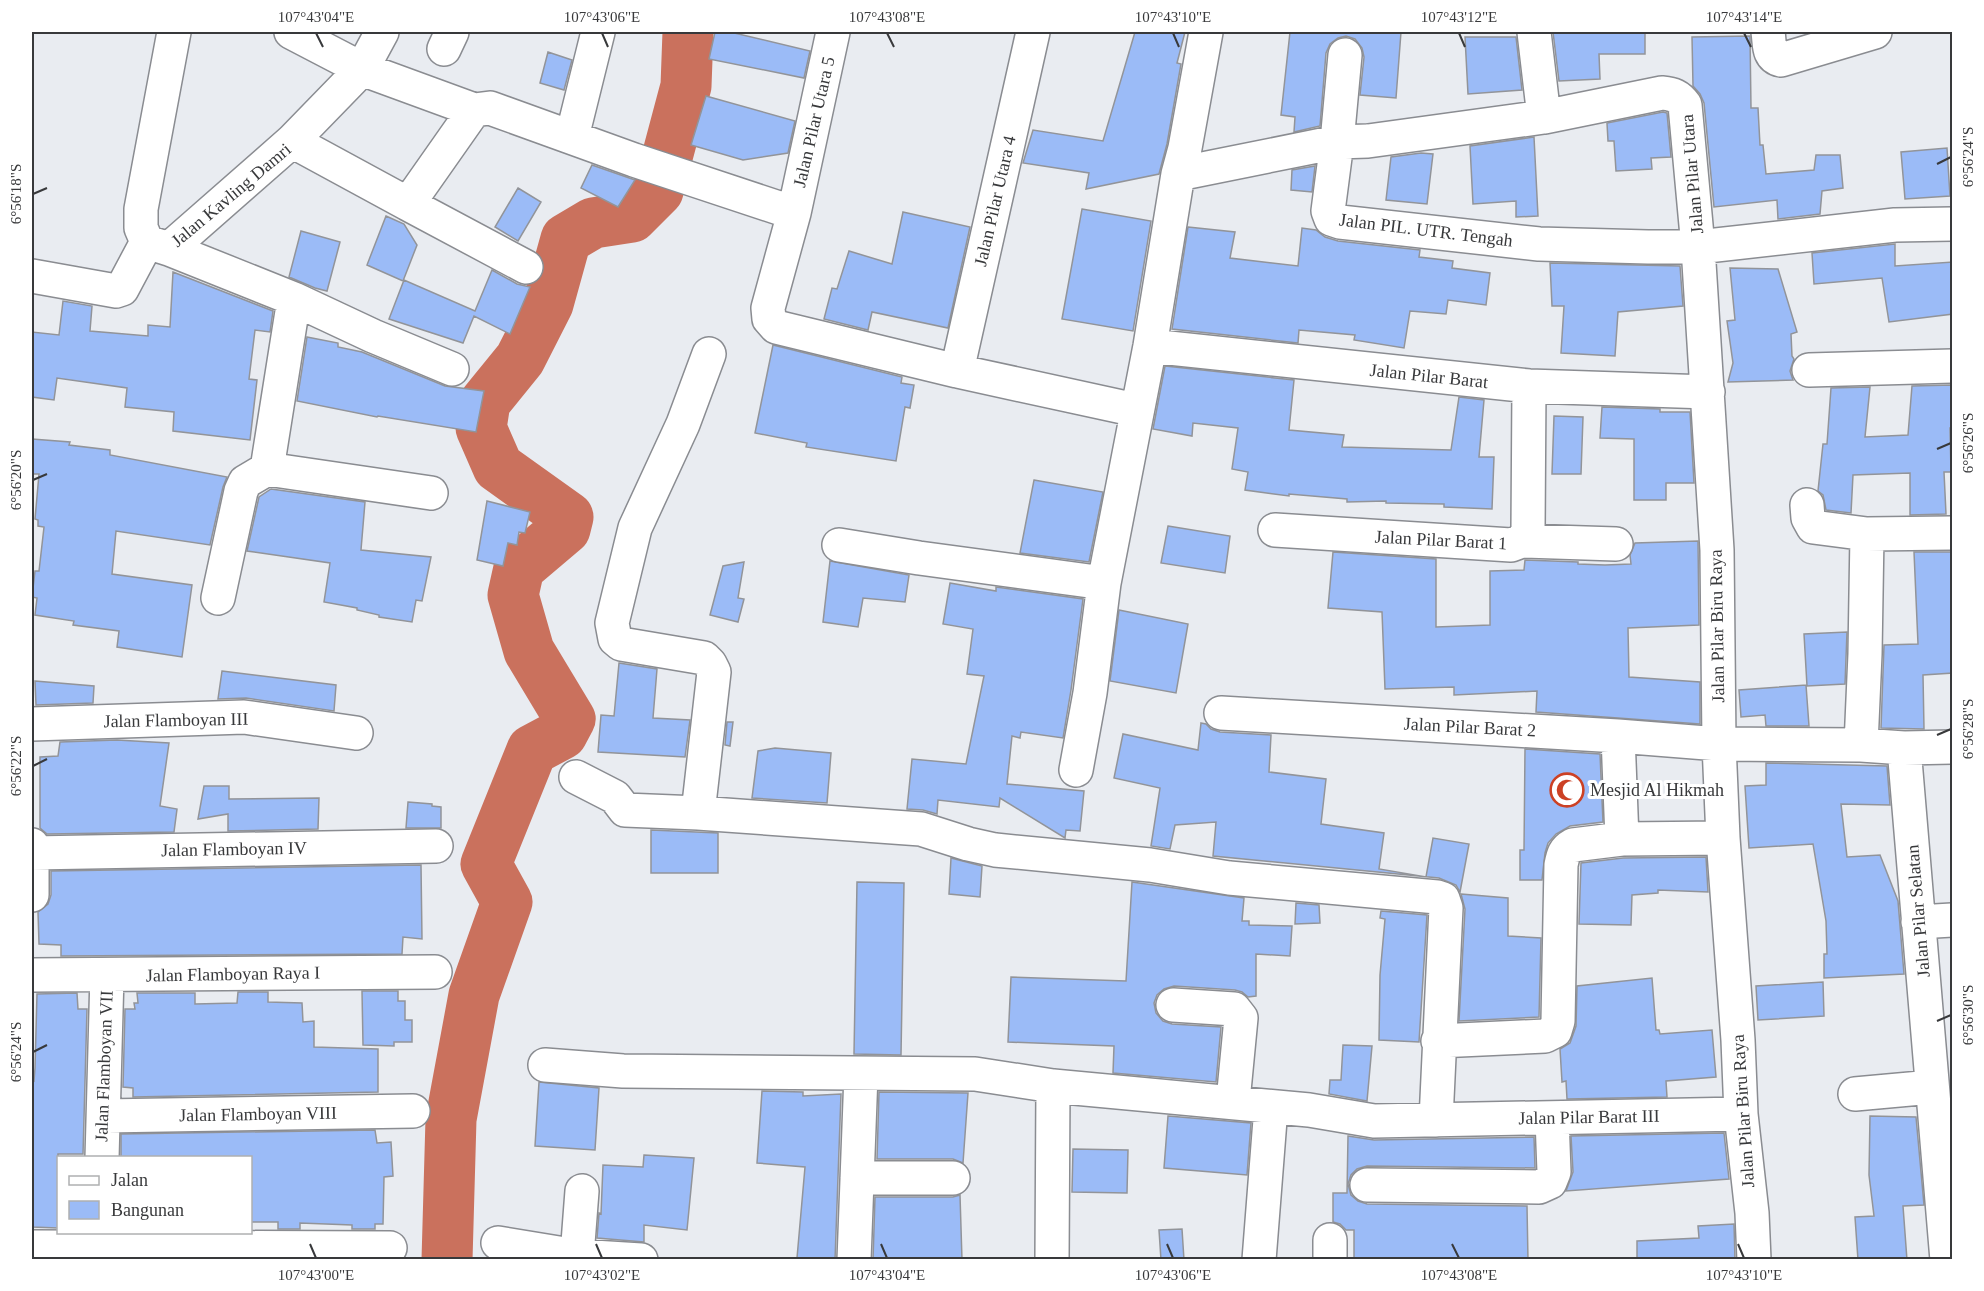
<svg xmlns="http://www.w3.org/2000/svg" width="1984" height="1291" font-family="'Times New Roman',serif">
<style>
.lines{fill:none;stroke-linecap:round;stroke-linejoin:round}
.river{stroke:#ca715d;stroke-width:51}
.building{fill:#9bbbf7;stroke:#929499;stroke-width:1.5}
.minor-casing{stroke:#8a8c91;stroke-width:36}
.minor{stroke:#fff;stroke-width:33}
.ticks{fill:none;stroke:#38393b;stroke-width:2}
.labels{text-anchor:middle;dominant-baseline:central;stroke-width:6;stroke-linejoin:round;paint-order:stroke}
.street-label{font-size:18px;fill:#38393b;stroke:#fff}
.poi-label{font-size:18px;fill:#38393b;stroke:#fff;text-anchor:start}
.neatline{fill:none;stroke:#38393b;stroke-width:2}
.ticks-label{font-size:15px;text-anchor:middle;fill:#38393b}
</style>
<rect width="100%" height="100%" fill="#e9ecf1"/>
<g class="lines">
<path class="river" d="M447,1260L451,1119L474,995L507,902L486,864L532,750L562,734L570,719L529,651L513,595L519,568L565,529L568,517L498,467L481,428L485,402L520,359L548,304L566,239L593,223L632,217L658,191L686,86L688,32"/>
</g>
<path class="building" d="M715,32H730L810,51L804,78L709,59Z
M1135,32H1185L1177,63L1181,64L1167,144L1159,174L1086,189L1089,173L1023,163L1033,130L1103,141Z
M1290,32H1401L1396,98L1360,95L1364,57L1362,48L1355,39L1346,36L1338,38L1330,44L1326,53L1320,126L1294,132L1295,117L1281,115Z
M1553,32H1645V54H1599L1600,79L1559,81Z
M1750,36L1751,108H1758L1760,145H1763L1766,174L1814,170L1816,155H1840L1843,188L1822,191L1820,214L1778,219L1777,200L1714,207L1704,103L1700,94L1693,86L1692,37Z
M1465,37H1516L1522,90L1468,94Z
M548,52L572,60L564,90L540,83Z
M706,96L795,121L788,153L743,160L691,145Z
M1663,112L1667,113L1671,157L1651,158L1652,169L1616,171L1614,141H1608L1607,123Z
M1534,137L1538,216L1516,217V201L1473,204L1470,146Z
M1947,148L1950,196L1905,199L1901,152Z
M1421,153L1433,154L1427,204L1386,200L1391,157Z
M592,165L635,180L618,207L581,188Z
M1315,166L1312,192L1291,190L1292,170Z
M518,188L541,202L518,241L495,227Z
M1082,209L1151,221L1133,331L1062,319Z
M903,212L970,227L948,328L872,312L868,330L824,319L832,288L837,289L849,251L892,264Z
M386,216L404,224L417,245L403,281L367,265Z
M1188,227L1235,232L1230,258L1298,266L1302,228L1316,230L1325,237L1338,241L1420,250L1419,257L1453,261L1452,268L1490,273L1486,305L1448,300L1446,314L1410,311L1404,348L1354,340L1355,335L1299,330L1298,343L1172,329Z
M301,231L340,242L327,291L315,288L289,277Z
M1895,244V266L1953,262V314L1889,322L1882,278L1814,284L1812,253Z
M1550,263L1680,266L1683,306L1618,312L1615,356L1561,353L1564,306H1552Z
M1730,268L1778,269L1797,332L1791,334L1792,356L1794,359L1790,371L1793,380L1728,382L1733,363L1727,321L1735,320Z
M492,270L517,284L530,287L510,334L474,316L463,343L389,319L404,280L475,311Z
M173,272L273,311L270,332L255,330L249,379L257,380L250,440L173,431L174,412L125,407L127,388L57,378L54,400L32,397V332L59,335L63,301L92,306L90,331L148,336V325L170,327Z
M307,337L338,343V347L362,352L445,386L484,391L476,432L378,416L377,417L297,401Z
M773,345L902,377L901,383L914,385L910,408L905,407L896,461L806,447L807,443L755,433Z
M1165,366L1294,380L1289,430L1344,435L1342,447L1451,450L1459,397L1484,400L1479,457H1494L1492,509L1444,507V504L1386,503V501L1347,502V499L1289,494V496L1245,490L1248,472L1232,469L1238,428L1193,423L1192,436L1153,429Z
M1953,385V428H1950L1951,472H1944L1946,514L1910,515V473L1853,475L1851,513L1826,510L1823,495L1818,491L1823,444H1827L1831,388L1870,387L1865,437L1908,435L1912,386Z
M1602,407L1660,409V412H1690L1694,483H1666V500H1634V439L1600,438Z
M1554,416L1583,417L1581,474H1552Z
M32,439L70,442L69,445L110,450V455L227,477L223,487L210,545L116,531L112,574L192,585L182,657L117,647L119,631L73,625L74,621L35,615L37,598L32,597L35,571H39L44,527L38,526V520L35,519L39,474H32Z
M1034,480L1103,492L1089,562L1020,553Z
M271,489L365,502L361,550L431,557L422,601L416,600L412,622L379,617V615L357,610V608L324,602L330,563L247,551L259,497Z
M487,501L530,512L525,533L519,532L517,545L508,543L503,566L477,560Z
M1168,526L1230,536L1225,573L1161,563Z
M1698,541L1699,625L1628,628L1629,677L1700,682V724L1536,712L1537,691L1454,695V687L1385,689L1382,612L1328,608L1333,552L1436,559V627L1490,625V571L1524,570L1525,560L1578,562V564L1605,565L1631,564L1630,555L1635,543Z
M1914,552H1953V673L1923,675L1924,729L1881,728L1884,645L1918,644Z
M830,561L909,575L905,602L863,598L858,627L823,622Z
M744,562L738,598L744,599L738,622L710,615L723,566Z
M950,583L996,591V587L1083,599L1071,690L1063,738L1021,732L1020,738L1012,736L1007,784L1084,791L1080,831L1066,830L1065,838L1000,798L999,807L938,800L937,814L923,810L907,809L912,759L966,764L984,676L967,674L973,629L943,624Z
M1119,610L1188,624L1176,693L1110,681Z
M1847,632L1845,684L1807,686L1804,634Z
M619,663L657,669L653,718L690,720L685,757L598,752L601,715L614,716Z
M222,671L336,685L334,711L246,698L218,699Z
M35,681L94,686L93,703L36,705Z
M1806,685L1809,726H1766L1765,715L1741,717L1739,690Z
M727,722H733L730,746L725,745Z
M1201,723L1206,724L1211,729L1220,732L1271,735L1269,772L1326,779L1321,824L1384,833L1379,869L1426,877L1433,838L1469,844L1460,892L1456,885L1439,878L1213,856L1216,822L1175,825L1170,849L1151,846L1160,788L1114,778L1123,734L1198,750Z
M117,740L169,743L160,806L177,809L174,832L47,834L40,828V757L58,756L60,742Z
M775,748L831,753L827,803L752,798L758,751Z
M1525,749L1600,754L1603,822L1570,826L1556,834L1548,843L1545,853L1542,880H1520V850H1524Z
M1766,763L1887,766L1890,805L1841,804L1847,857L1880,855L1898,901L1904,974L1824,978V954H1827L1826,921L1813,844L1749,848L1745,786L1766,785Z
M204,786H229V799L319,798L318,829L228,831V814L198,819Z
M408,802L432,804V806L441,807V828H406Z
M651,830L718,833V873H651Z
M1706,857L1708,892L1658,890V893L1632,895L1631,925L1579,924L1581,863L1623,858Z
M951,858L982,866L980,897L949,894Z
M421,865L422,939L403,937L402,954L61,956V945L39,944L38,912L48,904L51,895V871Z
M857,882L904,883L901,1055L854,1054Z
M1132,882L1244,898L1242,921H1249V925L1292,926L1290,956L1256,954V996L1248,997L1242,992L1235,990L1174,986L1164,989L1157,995L1154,1003L1156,1013L1163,1021L1172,1024L1221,1027L1216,1082L1113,1073L1114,1046L1008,1042L1011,977L1126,981Z
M1461,894L1508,898V936L1541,938L1539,1017L1459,1021L1465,909Z
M1296,903L1319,905L1320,923L1295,924Z
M1381,911L1427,915L1419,1042L1379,1040L1380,975L1385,919L1380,918Z
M1652,978L1656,1030H1659L1660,1034L1712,1030L1716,1077L1666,1081L1667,1097L1567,1099L1566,1081L1562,1082L1560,1049L1570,1043L1576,1026L1577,986Z
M1823,982L1824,1016L1758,1020L1756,986Z
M362,991H398V1001H405V1020H412V1042H394V1046L363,1045Z
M238,992H268V1002L302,1003L303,1022L314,1021V1047L378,1049V1092L133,1097V1088L123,1087L125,1009H135L134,1003H138L137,993H195V1004L237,1003Z
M77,993L78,1009H87L83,1154H58V1228L32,1227V1080L34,1081L35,1068L37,994Z
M1343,1045L1372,1046L1367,1101L1329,1094L1330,1080H1341Z
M539,1082L599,1088L595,1150L535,1146Z
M762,1091L803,1092V1096L841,1094L835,1260L797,1258L805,1167L757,1163Z
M879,1092L968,1093L963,1163L953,1159H877Z
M1168,1116L1251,1123L1247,1175L1164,1168Z
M1870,1116L1916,1117L1924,1205L1903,1206L1907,1260H1858L1855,1217L1874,1216L1869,1175Z
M375,1130L377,1143L391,1142L393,1176L384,1177L383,1224H375V1229H352V1225L300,1223V1229H278V1222H250V1158H121V1134Z
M1724,1133L1729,1179L1566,1191L1573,1172L1571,1136Z
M1348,1136L1374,1140L1534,1137L1535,1168L1367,1166L1357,1169L1351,1175L1348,1184L1351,1195L1358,1201L1367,1204L1527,1206L1528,1260H1354V1230H1346L1340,1224L1333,1222V1193H1347Z
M1073,1149L1128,1150L1127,1193L1072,1192Z
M644,1155L694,1158L687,1230L644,1225V1242L597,1238L599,1213L601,1214L603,1165L643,1167Z
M960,1195L962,1260H873L875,1197H953Z
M1734,1224L1735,1260H1637V1241L1699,1238L1698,1226Z
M1182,1229L1184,1260H1161L1159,1230Z"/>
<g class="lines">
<g class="minor-casing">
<path id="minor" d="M291,32L362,69L474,110
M833,32L794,213L768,308L769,319L776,327L957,371L1136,410
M1534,32L1544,117
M1768,32C1770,43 1767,57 1781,60L1875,32
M444,49L452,32
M572,137L598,32
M292,141L408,204L474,110L490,108L634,160L794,213
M1178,174L1337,142L1345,55
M408,204L526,267
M147,242L169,249L292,141L362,69L382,32
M147,242L141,228V209L174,32
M169,249L294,299L373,336L452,369
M32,276L116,291L122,289L147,242
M1150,346L1529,386L1708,392
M1809,370L1952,366
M957,371L1033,32
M267,469L431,493
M1807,505L1808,518L1813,527L1867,534L1952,533
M1275,530L1511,545L1522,541L1528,531L1529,386
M1522,541L1616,544
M839,545L919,558L1104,583
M218,598L241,491L245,482L267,469L294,299
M1221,713L1618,736L1719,744L1861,745L1904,748L1952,747
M32,724L244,717L356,733
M1618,736L1622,839
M1861,745L1865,654L1867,534
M1904,748L1947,1260
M1076,770L1090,693L1104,583L1150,346L1178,174L1185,148L1206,32
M576,777L615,797L625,810L698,813L921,829L968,844L995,850L1150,865L1229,878L1437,897L1443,899L1446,908L1436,1120
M698,813L714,672L710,664L704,658L621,644L615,639L612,623L635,528L683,424L709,354
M32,845V895
M32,853L436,846
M1918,922L1952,920
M32,975L435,972
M1173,1005L1234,1009L1241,1018L1233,1101
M1438,1041L1545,1036L1555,1031L1558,1021L1561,865C1563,855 1564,850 1573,845L1622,839L1723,838
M545,1065L623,1071L975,1074L1053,1086L1309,1110L1374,1121L1741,1114
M1855,1094L1932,1087
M104,1116L413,1111
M102,1158L107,975
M857,1178H953
M1367,1185L1539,1187L1550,1182L1554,1172L1552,1118
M498,1243L577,1256L641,1260
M32,1247L390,1248
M577,1256L582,1191
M854,1260L861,1074
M1052,1260L1053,1086
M1259,1260L1271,1107
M1330,1260V1240
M1754,1260L1752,1213L1741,1114L1738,1040L1723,838L1719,744L1717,550L1698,247L1685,105C1679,96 1673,94 1662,93L1544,117L1368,141L1337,142L1328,211L1331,219L1340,222L1539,244L1648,247H1698L1895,225L1952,224"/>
</g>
<use href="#minor" class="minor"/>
</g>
<path class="ticks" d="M316,33L323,47M602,33L608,47M887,33L894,47M1173,33L1179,47M1459,33L1465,47M1744,33L1751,47M1937,164L1951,157M33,194L47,188M1937,449L1951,443M33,480L47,474M1937,735L1951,729M33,766L47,759M1937,1021L1951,1015M33,1052L47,1045M310,1244L316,1258M596,1244L602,1258M881,1244L887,1258M1167,1244L1173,1258M1452,1244L1459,1258M1738,1244L1744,1258"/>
<defs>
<g id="mosque-ring" transform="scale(1.725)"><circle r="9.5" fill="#fff" stroke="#cc4125" stroke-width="1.5"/><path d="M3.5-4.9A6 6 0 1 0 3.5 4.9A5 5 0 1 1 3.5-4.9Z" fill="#cc4125"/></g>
</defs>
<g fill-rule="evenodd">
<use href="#mosque-ring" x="1567" y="790"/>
</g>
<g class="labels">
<g class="street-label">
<text transform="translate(814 122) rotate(-77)">Jalan Pilar Utara 5</text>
<text transform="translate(1692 174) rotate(-95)">Jalan Pilar Utara</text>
<text transform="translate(231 195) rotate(-40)">Jalan Kavling Damri</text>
<text transform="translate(995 201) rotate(-77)">Jalan Pilar Utara 4</text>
<text transform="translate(1426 230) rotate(7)">Jalan PIL. UTR. Tengah</text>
<text transform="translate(1429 376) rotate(6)">Jalan Pilar Barat</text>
<text transform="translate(1441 540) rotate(3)">Jalan Pilar Barat 1</text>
<text transform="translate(1717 626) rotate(-91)">Jalan Pilar Biru Raya</text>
<text transform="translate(176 720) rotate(-1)">Jalan Flamboyan III</text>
<text transform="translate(1470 727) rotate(3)">Jalan Pilar Barat 2</text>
<text transform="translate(234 849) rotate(-1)">Jalan Flamboyan IV</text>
<text transform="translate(1918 911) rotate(-95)">Jalan Pilar Selatan</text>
<text transform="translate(233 974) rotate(-1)">Jalan Flamboyan Raya I</text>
<text transform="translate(104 1066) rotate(-88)">Jalan Flamboyan VII</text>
<text transform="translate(1743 1111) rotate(-94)">Jalan Pilar Biru Raya</text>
<text transform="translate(258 1114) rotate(-1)">Jalan Flamboyan VIII</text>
<text transform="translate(1589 1117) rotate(-1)">Jalan Pilar Barat III</text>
</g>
<g class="poi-label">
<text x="1590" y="790">Mesjid Al Hikmah</text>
</g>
</g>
<rect width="1984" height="1291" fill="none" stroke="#ffffff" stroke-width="66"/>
<rect x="57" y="1156" width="195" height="78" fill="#ffffff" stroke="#afb0b1" stroke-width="1.5"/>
<rect x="69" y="1176" width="30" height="9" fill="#ffffff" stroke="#afb0b1" stroke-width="1.5"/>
<text x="111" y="1186" font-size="18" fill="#38393b">Jalan</text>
<rect x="69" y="1201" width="30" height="18" fill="#9bbbf7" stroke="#afb0b1" stroke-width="1.5"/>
<text x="111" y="1216" font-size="18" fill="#38393b">Bangunan</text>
<rect x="33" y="33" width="1918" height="1225" class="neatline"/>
<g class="ticks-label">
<text x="316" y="22">107°43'04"E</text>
<text x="602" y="22">107°43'06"E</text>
<text x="887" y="22">107°43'08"E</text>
<text x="1173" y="22">107°43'10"E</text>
<text x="1459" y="22">107°43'12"E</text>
<text x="1744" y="22">107°43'14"E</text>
<text transform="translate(1968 157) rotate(-90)" y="5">6°56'24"S</text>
<text transform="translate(16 194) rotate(-90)" y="5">6°56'18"S</text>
<text transform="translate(1968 443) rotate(-90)" y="5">6°56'26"S</text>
<text transform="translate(16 480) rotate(-90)" y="5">6°56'20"S</text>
<text transform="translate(1968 729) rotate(-90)" y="5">6°56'28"S</text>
<text transform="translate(16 766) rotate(-90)" y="5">6°56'22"S</text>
<text transform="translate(1968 1015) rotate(-90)" y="5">6°56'30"S</text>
<text transform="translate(16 1052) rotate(-90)" y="5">6°56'24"S</text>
<text x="316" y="1280">107°43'00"E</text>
<text x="602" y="1280">107°43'02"E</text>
<text x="887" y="1280">107°43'04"E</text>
<text x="1173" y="1280">107°43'06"E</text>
<text x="1459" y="1280">107°43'08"E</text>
<text x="1744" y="1280">107°43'10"E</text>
</g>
</svg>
